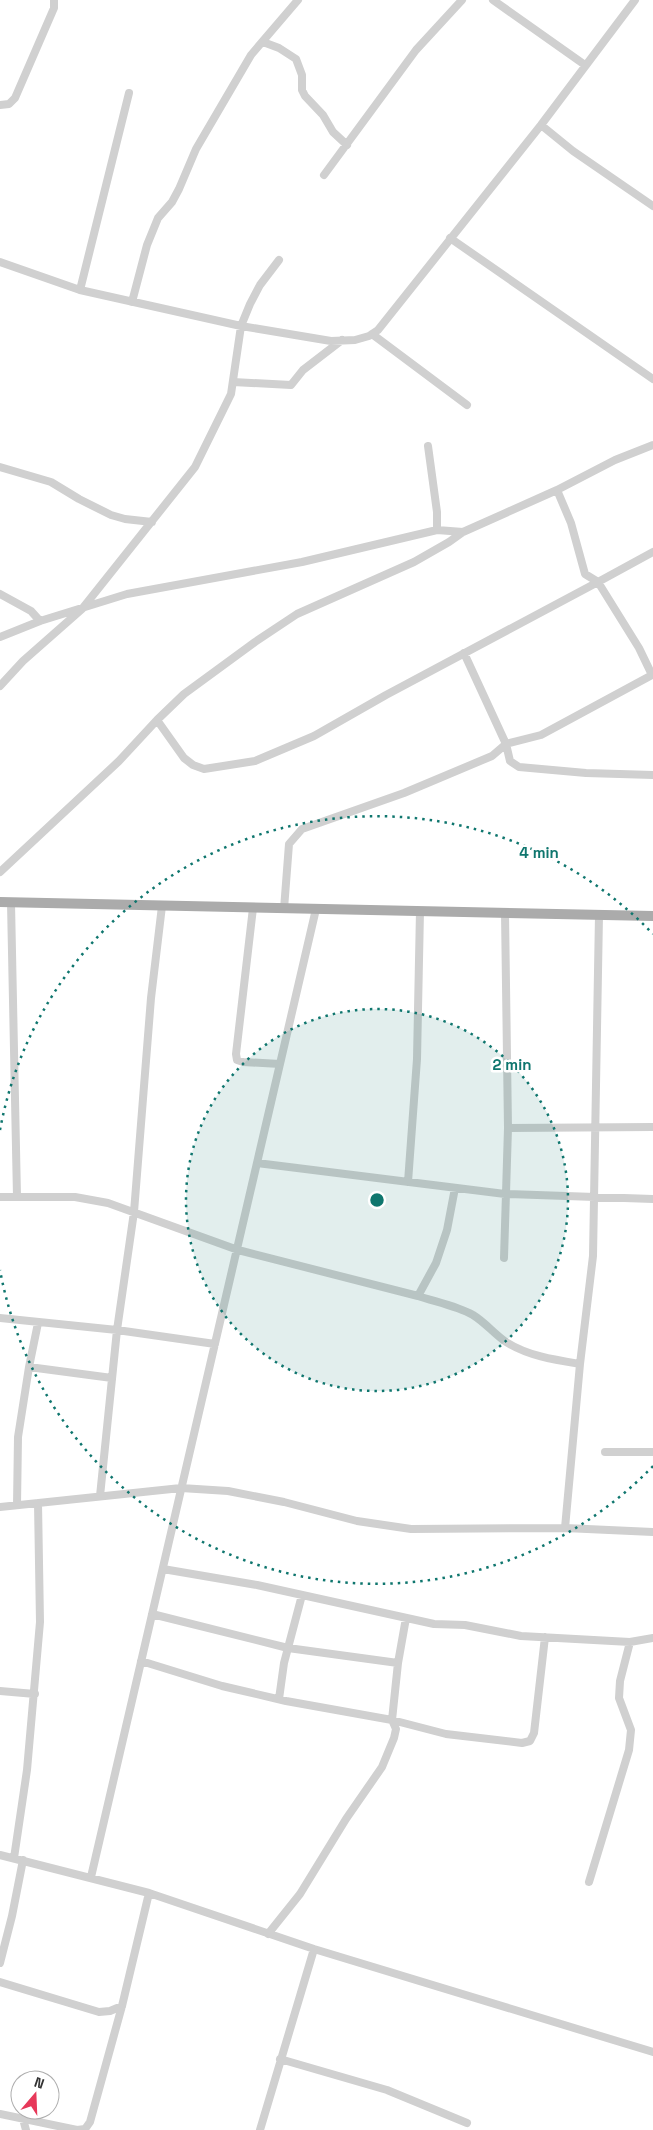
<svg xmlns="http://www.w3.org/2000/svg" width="653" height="2130" font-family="'Space Grotesk',sans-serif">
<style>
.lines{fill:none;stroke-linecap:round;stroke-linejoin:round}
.minor{stroke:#d0d0d0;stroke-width:8}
.major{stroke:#ababab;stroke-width:10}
.ring{fill:none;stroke:#0f766e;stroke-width:2.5;stroke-dasharray:2.5 5}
.centre{fill:#0f766e;stroke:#fff;stroke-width:2.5}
.ring-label{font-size:15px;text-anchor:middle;font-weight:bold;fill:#0f766e;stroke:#fff;stroke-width:5;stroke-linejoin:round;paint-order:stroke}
</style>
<rect width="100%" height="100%" fill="#fff"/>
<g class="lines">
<path class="minor" d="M493,0L585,65
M263,42L279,48L296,59L302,75V90L305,96L323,115L333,132L347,145
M0,105L9,104L15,98L54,8V0
M541,125L573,151L653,206
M324,175L416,50L462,0
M450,238L653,379
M0,262L80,290L241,326L331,341L355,340L369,336L378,330L541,125L635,0
M80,290L129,93
M132,302L147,245L158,218L172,202L179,189L196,149L251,55L298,0
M372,334L467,405
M233,382L291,385L303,370L342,340
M428,446L437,512V530
M0,467L51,482L79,499L111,515L125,519L152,522
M557,490L615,460L653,445
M0,594L31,611L40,621
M0,637L40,621L127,594L302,562L437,530L463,532
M464,653L506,744L510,761L519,767L586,773L653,775
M0,686L23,661L82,609L195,467L231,394L241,326L250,304L260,285L279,260
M157,720L184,758L193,765L204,769L255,761L314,736L386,695L598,582L639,648L652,675L541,735L506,744L492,756L404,793L302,829L289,844L284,909
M0,872L119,761L157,720L184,694L255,642L297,614L414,562L449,542L463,532L557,490L571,523L585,574L598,582L653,552
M11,903L17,1197
M253,908L236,1054L237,1060L243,1062L280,1064
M508,1128L653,1127
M257,1163L505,1194L653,1199
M408,1182L417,1059L420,911
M0,1197H75L108,1203L238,1250L418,1296L436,1263L447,1230L455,1188
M504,1258L508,1128L505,913
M418,1296C436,1302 457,1306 473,1315C486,1323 494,1334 506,1342C528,1356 555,1360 580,1364
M0,1318L117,1330L215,1344
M29,1367L112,1378
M605,1452H653
M100,1496L117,1330L134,1212L151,998L162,906
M17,1505L18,1437L29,1367L38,1323
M0,1507L181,1488L228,1491L284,1502L357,1521L411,1529L565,1528L653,1532
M565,1528L580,1364L593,1256L599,915
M163,1569L257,1585L434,1624L465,1625L521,1636L630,1642L653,1638
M152,1614L288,1648L398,1663
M141,1661L222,1686L286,1701L392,1720L446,1734L522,1743L530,1741L534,1733L545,1637
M0,1691L35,1694
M279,1699L284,1663L302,1595
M0,1855L149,1893L314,1949L653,2052
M14,1858L27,1770L40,1622L38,1503
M91,1877L316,909
M589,1882L629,1750L631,1730L619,1698L620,1681L630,1642
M268,1934L300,1894L346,1819L382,1767L394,1738L396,1729L392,1720L398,1663L406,1618
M0,1963L12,1916L23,1860
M0,1982L99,2012L110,2011L122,2006
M280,2059L387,2090L467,2123
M0,2114L77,2130L85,2129L90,2122L122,2006L149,1893
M23,2119L26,2130
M260,2130L314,1949"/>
<path class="major" d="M0,902L653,916"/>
</g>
<circle cx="377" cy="1200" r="191" fill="#0f766e" fill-opacity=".12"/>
<g class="ring">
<circle cx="377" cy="1200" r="191"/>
<path d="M653 1466A383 383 0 0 1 0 1270M0 1130A383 383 0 0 1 653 934"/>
</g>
<circle cx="377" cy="1200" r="8" class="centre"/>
<g class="ring-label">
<text x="539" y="858">4 min</text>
<text x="512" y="1070">2 min</text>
</g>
<g transform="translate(35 2095) rotate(19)"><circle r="24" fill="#ffffff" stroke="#adadad"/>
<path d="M0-4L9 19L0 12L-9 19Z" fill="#e73859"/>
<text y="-8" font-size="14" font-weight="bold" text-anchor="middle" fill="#333333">N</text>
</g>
</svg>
